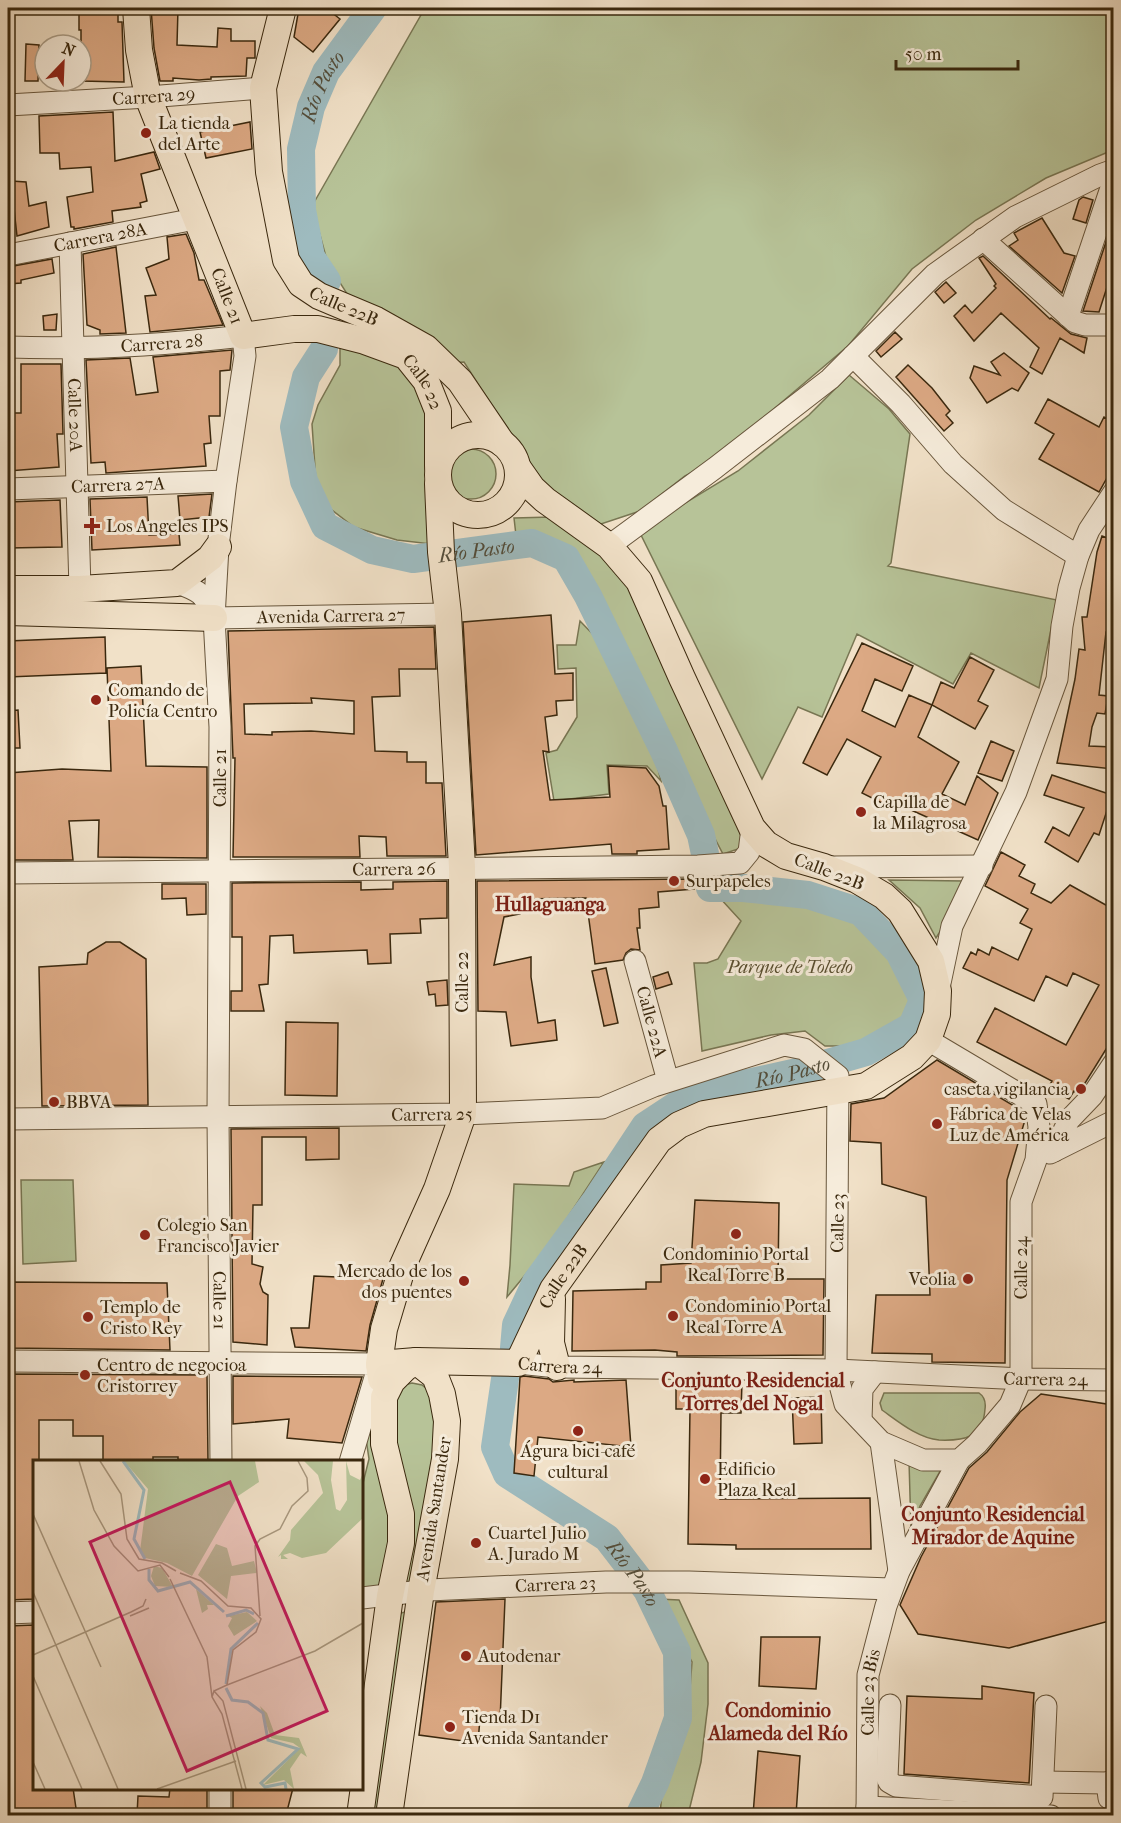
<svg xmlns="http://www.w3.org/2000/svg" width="1121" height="1823" font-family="'IM FELL French Canon',serif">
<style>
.green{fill:#b7c398;stroke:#787653;stroke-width:1.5}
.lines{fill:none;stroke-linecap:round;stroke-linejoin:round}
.river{stroke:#9ebbbf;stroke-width:28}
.building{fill:#dca984;stroke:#3a280e;stroke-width:1.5;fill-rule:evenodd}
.minor-casing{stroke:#68563c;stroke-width:23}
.major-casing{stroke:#3a280e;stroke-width:28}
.minor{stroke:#f6ecdb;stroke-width:21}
.major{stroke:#f1e1c8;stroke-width:26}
.poi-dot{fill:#8f2418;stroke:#f6ecdb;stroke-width:2}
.labels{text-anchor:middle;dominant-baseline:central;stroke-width:6;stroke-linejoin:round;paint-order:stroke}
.street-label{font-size:18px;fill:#3a280e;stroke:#f6ecdb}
.poi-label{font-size:18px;fill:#3a280e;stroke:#f6ecdb;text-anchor:start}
.park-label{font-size:18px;font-style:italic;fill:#594f30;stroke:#f6ecdb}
.water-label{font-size:20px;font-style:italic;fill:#534d3a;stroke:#f6ecdb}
.neighbourhood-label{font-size:20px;font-weight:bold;fill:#7a1f14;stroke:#f6ecdb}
.inset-river{fill:none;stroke:#9ebbbf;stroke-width:3}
.inset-road{fill:none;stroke:#a8977e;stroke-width:1.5}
.view{fill:#c2185b;fill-opacity:0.15;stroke:#c2185b;stroke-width:3}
.inset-edge{fill:none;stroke:#3a280e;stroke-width:3}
</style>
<rect width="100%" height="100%" fill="#f1e1c8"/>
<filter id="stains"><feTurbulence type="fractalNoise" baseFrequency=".00333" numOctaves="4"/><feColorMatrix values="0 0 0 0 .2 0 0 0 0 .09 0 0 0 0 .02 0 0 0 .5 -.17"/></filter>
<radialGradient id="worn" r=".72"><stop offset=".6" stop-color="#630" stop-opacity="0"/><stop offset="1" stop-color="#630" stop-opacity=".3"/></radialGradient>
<path class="green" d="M425,8H1113V150L1046,178L976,220L912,269L848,346L709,464L685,476L640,511L595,526L556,498L528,461L464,362L443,363L358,311L328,264L312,206Z
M340,342L397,362L417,382L429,415L431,544L397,540L354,527L328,507L316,482L312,424L318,405L340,365Z
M849,375L889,409L910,434L891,563L888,566L1057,600L1039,688L971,653L953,684L857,634L822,717L798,707L762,779L639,531L738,471L809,415Z
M446 474a25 25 0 1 1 50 0a25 25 0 1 1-50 0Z
M552,517L600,548L633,584L748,838L744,847L723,854L588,596L566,558L532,543L517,544L514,518Z
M580,621L607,649L650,736L661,781L647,766L607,765L609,794L554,801L546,753L557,750L577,717L576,668L558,669L557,645H576Z
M889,880L964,881L955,908L936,938L920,908Z
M729,892L781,898L828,911L860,923L883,943L900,971L911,998L906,1017L875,1037L843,1046H825L805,1031L771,1035L702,1051L694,963H707L718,959L741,921L719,897Z
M604,1162L549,1246L507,1297L510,1265L514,1184L569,1186L574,1172Z
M21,1180H73L76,1261L23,1264Z
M412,1383L422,1385L433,1394L437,1433L416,1586L400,1591L393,1398L400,1386Z
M884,1393H979C985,1397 986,1402 985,1409C983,1438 964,1441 939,1440C918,1438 899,1422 882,1410L880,1403Z
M368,1422L372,1443L394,1515L385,1592L362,1594V1487L369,1459L365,1432Z
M909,1461L942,1468L920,1506L911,1530Z
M658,1599L679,1600L708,1663V1704L701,1762L688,1815H660L662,1792L681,1743L690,1689L692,1662Z
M405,1612L407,1616L379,1815L372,1816L399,1617L401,1613Z"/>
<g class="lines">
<g class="river">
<path id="s1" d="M327,281L311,257L302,210L301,149L311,107L326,72L373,8"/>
<path id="s2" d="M324,349L306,377L294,427L304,481L325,526L372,550L413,559L532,543L566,558L588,596L664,751L701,835L705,854"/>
<path id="s3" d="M514,1348L516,1325L536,1282L596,1200L645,1126L692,1095L793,1073L866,1052L912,1026L923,1000L899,952L861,912L808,895L743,888H710"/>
<path id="s4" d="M505,1379L495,1447L507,1474L607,1538L647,1590L677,1652L678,1718L655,1783L639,1816"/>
</g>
</g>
<path class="building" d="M79,8H118V22H122L124,82L81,81V30H79Z
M151,8H178L177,45L217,47L218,28L231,29V41H255V58H247L246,76L211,77V79L199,80L173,78V81H160L154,48Z
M299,8L331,12L340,19L313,52L294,37Z
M26,44L39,45L38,81H25Z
M113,112L115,161L154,152L160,169L141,174L147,201L140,203L141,207L112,211L113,222L74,229V227H71L67,197L93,192L91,167L60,169L59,153H40L39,116Z
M250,122L252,149L206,158L200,132Z
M11,181L26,182L29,206L46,202L49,227L17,236Z
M1083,197L1093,200L1086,223L1073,219L1079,200Z
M1042,218L1064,253L1075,256L1062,293L1009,246L1018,240L1014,233Z
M1113,221V246L1107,266L1113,267V282L1109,281L1099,312L1083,311Z
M186,234L194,253L199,280H204L223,325L150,332L145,296L156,295L146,268L169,259L167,237Z
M116,247L126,333L100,334V330L87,325L83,254Z
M983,256L1050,319L1051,318L1071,334L1087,338L1084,353L1060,338L1042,374L1030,367L1039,348L1001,313L974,341L954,316L965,305L972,313L996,288L994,286L996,284L979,258Z
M52,259L54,273L21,280V283L8,284V267Z
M946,282L956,293L944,303L935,292Z
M57,314L56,330H44L43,316Z
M895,332L902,339L881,357L876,351Z
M232,350L230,370L220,371V416H209L211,443L204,444L206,466L106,473L105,462L91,463L86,360L130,358L136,395L158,392L153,357Z
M1004,353L1029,373L1018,391L1012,388L987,403L970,378L974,366L1000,375L991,362Z
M21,364H61L63,434H57L59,467L8,471V413H21Z
M908,365L932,388L950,411L946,415L953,423L944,431L896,377Z
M1048,399L1099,427L1104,417L1113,422V467L1099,492L1039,459L1054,434L1035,423Z
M212,494L209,517L180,520L178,496Z
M147,497L149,535L179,534L180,545L92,550L90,499Z
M60,500L62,547L8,548V502Z
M1102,536L1113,540V632H1106L1099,695L1108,696L1105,714L1097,713L1092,727L1089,746L1113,747V769L1057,763L1075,679L1079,649L1085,650L1082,617H1087L1097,552Z
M551,615L555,674L573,673V700L556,701L557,715L545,717L549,752L543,751L550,800L610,797L608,766L646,768L659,786L663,806H666L669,849L637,851V854H612L611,844L476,855L463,622Z
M434,627L436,669H399L400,696L372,697L375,751L407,752V762H426V783H442L446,856H387L386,837L359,836L360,857H233L235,758H233L228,631ZM311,698L354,701V734L311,731L272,732V735L245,734L244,704L312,703Z
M105,637L106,673L8,677V641Z
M862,643L913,666L902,691L875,679L862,711L895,727L909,695L932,705L918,737L959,762L942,794L965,805L977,776L998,793L978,840L891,801L888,806L862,793L881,757L847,739L827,775L803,763Z
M970,657L994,670L978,701L988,706L975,729L932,705L941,682L954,688Z
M141,666L146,766L207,767V858L98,857L99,820L69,821L73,860H8V773L62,769L111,771L107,668Z
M18,710L20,748H8V711Z
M991,741L1014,751L1002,781L978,773Z
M1052,775L1112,795L1099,835L1094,833L1078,862L1045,842L1053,827L1069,836L1084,808L1044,795Z
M1001,852L1025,865L1019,876L1035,884L1031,893L1051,903L1070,885L1113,909V1038L1082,1088L1077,1093L1074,1091L1069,1099L1048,1088L1052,1081L977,1042L995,1008L1066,1045L1099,985L1073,973L1067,986L1046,976L1034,1001L963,968L971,952L976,955L978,949L989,955L992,947L1018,960L1032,929L1020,923L1028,909L985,886Z
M693,879L694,889L658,892L659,907L639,909L640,928H637L640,950L631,949L626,953L623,960L595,964L586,898L520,899V914L504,917L494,965L531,957V977L538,1023L555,1020L557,1040L511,1046L506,1012L478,1011L477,881Z
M447,881V918L420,919L421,933L390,934L391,963L368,964L367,950L294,953L293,935L270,936L268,984L259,985L264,1011H231V991H242V937H232V883L361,882V890L393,889V882Z
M162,884H206V914L187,915L186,898L162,899Z
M106,942H120L146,959L148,1105L42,1106L39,967L87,964L88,953Z
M606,968L618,1023L604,1026L592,971Z
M668,972L672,984L656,989L653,977Z
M447,980L448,1005L436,1006L435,994L429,995L427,982Z
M286,1022L338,1023L337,1096L285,1095Z
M937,1060L1024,1112L1025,1120L1007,1180L1005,1363L932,1362V1354L872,1353L876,1295H930L926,1197L882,1184L881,1143L850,1141L851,1104L884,1098Z
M339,1128V1159L306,1160V1137H262V1205H253L252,1264L263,1267L260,1284L263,1292L268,1295L267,1345L233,1342L231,1129Z
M695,1200L779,1203L778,1279H824L823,1355L677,1356V1352L655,1350L572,1351L573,1291L646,1289V1282H661V1265L691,1263Z
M314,1276L383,1279L370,1325L366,1351L295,1347L291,1328H309Z
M8,1282L167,1283L170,1350L8,1348Z
M8,1374L207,1375L208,1461H178V1457H153V1461H103V1436H73V1420H39V1461H34V1599L8,1600Z
M233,1376L362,1377L342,1443L287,1438L289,1419L233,1424Z
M524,1376L549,1379L553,1382L574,1380V1382L626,1380L631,1447L538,1437L534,1476L514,1473L520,1377Z
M676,1381L742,1382L741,1413H721L720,1499L870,1498L871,1549H736V1545L688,1544L690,1409H676Z
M1041,1394L1113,1405V1620L1009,1648L918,1634L900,1605L921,1557L969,1468L987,1452L1020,1412Z
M821,1397L822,1443L794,1444L792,1398Z
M505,1599L500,1721L480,1718L478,1743L419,1735L436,1602Z
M34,1625V1788H73L77,1815H8V1626Z
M761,1637H820L816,1689L759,1686Z
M982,1686L1034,1693L1029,1783L904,1774L907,1696L982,1699Z
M758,1751L800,1756L796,1815H753Z
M170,1788H207V1815H137L138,1796L169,1797Z
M233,1788H293L286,1815H233Z"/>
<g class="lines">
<g class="minor-casing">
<g id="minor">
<path id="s5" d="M8,105L148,97L263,88"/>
<path d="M983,239L1075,322L1085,325H1114"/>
<path id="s6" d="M70,243L80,589"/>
<path id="s7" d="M8,255L195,219"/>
<path d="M1068,316L1114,179"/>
<path id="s8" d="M8,347C87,350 164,345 243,336L245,356L226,481L218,547L214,618L220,727L218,1116L221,1462"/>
<path d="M853,356L901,404L953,464L1004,510L1078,556"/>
<path id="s9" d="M8,489L226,481"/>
<path d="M609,546L715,468L830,379L935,274L1015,217L1100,175L1114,170"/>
<path d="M177,583C201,591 204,594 214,617"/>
<path id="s10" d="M214,618L448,614"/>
<path d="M830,867L982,866"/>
<path id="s11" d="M8,873L698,866L740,863L749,852L752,828"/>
<path id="s12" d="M635,961L668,1081"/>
<path d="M939,988L952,926L1016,792L1057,679L1062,626L1069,588L1078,556L1089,530L1114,492"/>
<path id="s13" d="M8,1119L463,1114L602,1108L654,1086L784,1045L804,1049L838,1076L836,1370L845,1404L881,1442L923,1460H959L977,1444L1010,1405L1021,1379V1202L1036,1160L1039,1127L1036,1104L928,1040"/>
<path d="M1054,1151L1069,1120L1092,1096L1114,1063"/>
<path d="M1050,1153L1114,1121"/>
<path d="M8,1361L379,1364L350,1462"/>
<path id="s14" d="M518,1363L557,1367L836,1370L1021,1379L1114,1380"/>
<path d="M861,1420L862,1389L875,1372"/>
<path d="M881,1442L899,1571"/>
<path id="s15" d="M362,1598L429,1590L606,1582H689L891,1589"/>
<path d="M8,1613L34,1612"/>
<path d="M890,1705L887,1778L889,1782L896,1786L1042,1797L1046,1706"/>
<path d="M1043,1782L1107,1783L1114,1780"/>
<path d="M1107,1783L1109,1798L1114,1799"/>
<path d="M867,1807L1051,1816"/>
<path d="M220,1816V1788"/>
<path id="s16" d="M867,1816L868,1675L886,1606L899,1571L959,1460"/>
</g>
</g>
<g class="major-casing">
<g id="major">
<path id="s17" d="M136,8L139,50L148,97L243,336L294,329H318L365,341L406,356L426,381L438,411V466"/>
<path id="s18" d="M283,8L263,88L269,172L286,260L301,284L319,296L376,320L426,348L460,381L502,443"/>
<circle cx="478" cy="475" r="40"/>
<path d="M8,589H80L177,583L210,558L218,547"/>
<path d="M8,612L214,618"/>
<path d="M552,1299L551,1343L557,1367"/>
<path id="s19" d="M379,1364L416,1361L518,1363L553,1289L659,1140L679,1125L704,1114L866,1086L912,1057L928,1040L937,1014L938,991L931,961L900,911L884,896L857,880L824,867L786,856L766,844L752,828L682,678L639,581L609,546L545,500L532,488L518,468"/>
<path d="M381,1379L379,1364L384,1329L403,1265L437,1189L463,1114L462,867L448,614L441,552L438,484"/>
<path d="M360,1816L390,1596L401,1543V1514L384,1444V1397L392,1381L405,1368L416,1361L435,1376L442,1394L447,1421L445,1459L421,1591L389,1816"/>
</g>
</g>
<use href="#minor" class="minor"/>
<use href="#major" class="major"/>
</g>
<g class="poi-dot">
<circle cx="146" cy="133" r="6"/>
<path d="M89 517h6v6h6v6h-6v6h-6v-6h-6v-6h6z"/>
<circle cx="96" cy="700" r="6"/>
<circle cx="861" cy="812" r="6"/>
<circle cx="674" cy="881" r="6"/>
<circle cx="1081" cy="1089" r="6"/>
<circle cx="54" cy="1102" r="6"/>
<circle cx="937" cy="1124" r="6"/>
<circle cx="736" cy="1234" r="6"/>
<circle cx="145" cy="1235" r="6"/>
<circle cx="968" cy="1279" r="6"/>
<circle cx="464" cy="1281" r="6"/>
<circle cx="673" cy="1316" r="6"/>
<circle cx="88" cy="1317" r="6"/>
<circle cx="85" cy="1375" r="6"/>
<circle cx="578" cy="1431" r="6"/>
<circle cx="705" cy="1479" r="6"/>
<circle cx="476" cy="1543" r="6"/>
<circle cx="466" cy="1656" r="6"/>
<circle cx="450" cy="1727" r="6"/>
</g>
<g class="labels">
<g class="street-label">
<text stroke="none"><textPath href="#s5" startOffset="146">Carrera 29</textPath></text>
<text stroke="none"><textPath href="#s7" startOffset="94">Carrera 28A</textPath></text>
<text stroke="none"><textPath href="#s17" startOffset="304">Calle 21</textPath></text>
<text stroke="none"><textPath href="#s18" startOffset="333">Calle 22B</textPath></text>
<text stroke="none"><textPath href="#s8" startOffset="154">Carrera 28</textPath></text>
<text stroke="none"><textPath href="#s17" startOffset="546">Calle 22</textPath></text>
<text stroke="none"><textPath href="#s6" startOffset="172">Calle 20A</textPath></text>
<text stroke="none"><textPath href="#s9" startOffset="110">Carrera 27A</textPath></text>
<text stroke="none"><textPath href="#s10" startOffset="117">Avenida Carrera 27</textPath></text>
<text transform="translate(220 778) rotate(-90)">Calle 21</text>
<text stroke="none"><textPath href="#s11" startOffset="386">Carrera 26</textPath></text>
<text transform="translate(829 872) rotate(21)">Calle 22B</text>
<text transform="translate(462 982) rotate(-90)">Calle 22</text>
<text stroke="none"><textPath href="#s12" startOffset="63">Calle 22A</textPath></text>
<text stroke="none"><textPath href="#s13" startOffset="424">Carrera 25</textPath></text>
<text transform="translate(838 1223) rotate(-89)">Calle 23</text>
<text transform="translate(1021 1268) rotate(-90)">Calle 24</text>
<text stroke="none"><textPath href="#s19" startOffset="237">Calle 22B</textPath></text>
<text stroke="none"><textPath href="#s8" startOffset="1202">Calle 21</textPath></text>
<text stroke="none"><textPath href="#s14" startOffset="42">Carrera 24</textPath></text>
<text stroke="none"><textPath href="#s14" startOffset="528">Carrera 24</textPath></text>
<text transform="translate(434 1509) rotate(-81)">Avenida Santander</text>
<text stroke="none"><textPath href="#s15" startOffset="194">Carrera 23</textPath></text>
<text stroke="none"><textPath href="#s16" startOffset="124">Calle 23 Bis</textPath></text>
</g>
<g class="poi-label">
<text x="158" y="123">La tienda<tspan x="158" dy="21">del Arte</tspan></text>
<text x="106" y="526">Los Angeles IPS</text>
<text x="108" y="690">Comando de<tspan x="108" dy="21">Policía Centro</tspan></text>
<text x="873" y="802">Capilla de<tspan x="873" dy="21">la Milagrosa</tspan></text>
<text x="686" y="881">Surpapeles</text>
<text x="1069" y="1089" text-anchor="end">caseta vigilancia</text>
<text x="66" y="1102">BBVA</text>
<text x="949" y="1114">Fábrica de Velas<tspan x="949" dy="21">Luz de América</tspan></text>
<text x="157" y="1225">Colegio San<tspan x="157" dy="21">Francisco Javier</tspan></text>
<text x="736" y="1254" text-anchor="middle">Condominio Portal<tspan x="736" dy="21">Real Torre B</tspan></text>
<text x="452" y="1271" text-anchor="end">Mercado de los<tspan x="452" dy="21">dos puentes</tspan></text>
<text x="956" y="1279" text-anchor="end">Veolia</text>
<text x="685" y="1306">Condominio Portal<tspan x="685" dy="21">Real Torre A</tspan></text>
<text x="100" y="1307">Templo de<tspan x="100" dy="21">Cristo Rey</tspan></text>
<text x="97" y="1365">Centro de negocioa<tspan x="97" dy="21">Cristorrey</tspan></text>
<text x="578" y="1451" text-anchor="middle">Águra bici-café<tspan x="578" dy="21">cultural</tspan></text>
<text x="717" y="1469">Edificio<tspan x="717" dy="21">Plaza Real</tspan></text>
<text x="488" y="1533">Cuartel Julio<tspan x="488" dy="21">A. Jurado M</tspan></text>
<text x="478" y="1656">Autodenar</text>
<text x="462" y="1717">Tienda D1<tspan x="462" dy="21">Avenida Santander</tspan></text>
</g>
<g class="park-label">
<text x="790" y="967">Parque de Toledo</text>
</g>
<g class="water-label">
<text stroke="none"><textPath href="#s1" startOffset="204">Río Pasto</textPath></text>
<text stroke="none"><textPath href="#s2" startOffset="348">Río Pasto</textPath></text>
<text stroke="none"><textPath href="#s3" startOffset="420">Río Pasto</textPath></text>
<text stroke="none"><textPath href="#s4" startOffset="261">Río Pasto</textPath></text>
</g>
<g class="neighbourhood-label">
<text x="550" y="904">Hullaguanga</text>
<text x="753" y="1380">Conjunto Residencial<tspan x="753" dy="23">Torres del Nogal</tspan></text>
<text x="993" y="1514">Conjunto Residencial<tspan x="993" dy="23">Mirador de Aquine</tspan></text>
<text x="778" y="1710">Condominio<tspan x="778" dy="23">Alameda del Río</tspan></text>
</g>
</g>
<g transform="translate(33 1460)">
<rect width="330" height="330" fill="#f1e1c8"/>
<path d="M91,1H222L226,22L205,36L159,116L134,103L112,98L107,91L115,29ZM271,1H300L298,20L303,49L307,51L314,40L313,1L317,15L327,20L330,13V58L293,93L269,98L257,93L250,95L255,99H248V95L245,97L257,80L258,70L290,33L285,15ZM183,84L194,88L199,106L221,101L224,113L198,116L194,139L165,115ZM121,106L129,108L140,127L122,126L118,116ZM163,129L181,145H174L175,149L169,153ZM214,152L224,161L201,176L195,166L199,158L195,156ZM227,246L234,253L242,275L266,278L274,297L268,293L257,309L261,329L251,320L230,325L267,288L260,283L238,278Z" fill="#b7c398"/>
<path class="inset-river" d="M90,1L111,30L101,79L112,99M116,109V120L125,131L157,122L191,152M193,156L213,150L221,154M193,224L198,189L225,163M193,228L199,240L215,242L230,253L235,280L265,289L228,323L232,327L252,323L253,329"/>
<path class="inset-road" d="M46,1L61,50L81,86L105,111L127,105L136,117M67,1L88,34L94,79L106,99L129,103L143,111M0,54L68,207M147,113L168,121L195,146L218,148L228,159L223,172L200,190L194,225L181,231M137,119L174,197L179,237M0,132L85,329M97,156L116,148M227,156L222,86L227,79L247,69L259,46L275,31L274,18L265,1M0,195L98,152L110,146L113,139M0,216L49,329M194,225L282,191L330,163M0,302L12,329M124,329L203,301M209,329L189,254L179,237L181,231L190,241L213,329"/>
<path class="view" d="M197,22L294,251L154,311L57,82Z"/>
<rect width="330" height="330" class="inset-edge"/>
</g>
<rect width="1121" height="1823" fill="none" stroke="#f1e1c8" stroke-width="30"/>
<rect x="9" y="9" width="1103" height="1805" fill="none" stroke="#3a280e" stroke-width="3"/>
<rect x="15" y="15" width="1091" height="1793" fill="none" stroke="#3a280e" stroke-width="1.5"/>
<g transform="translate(63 63) rotate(23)"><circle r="28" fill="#f6ecdb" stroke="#ab9e89" stroke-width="1.5"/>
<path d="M0-4.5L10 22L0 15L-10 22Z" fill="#8f2418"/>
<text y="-9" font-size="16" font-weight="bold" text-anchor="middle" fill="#3a280e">N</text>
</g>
<path d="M896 60v9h122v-9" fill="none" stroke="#3a280e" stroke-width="3"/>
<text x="905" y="60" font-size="18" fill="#3a280e" stroke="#f6ecdb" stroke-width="4.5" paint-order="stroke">50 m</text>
<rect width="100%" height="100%" filter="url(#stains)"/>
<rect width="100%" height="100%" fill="url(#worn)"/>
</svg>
